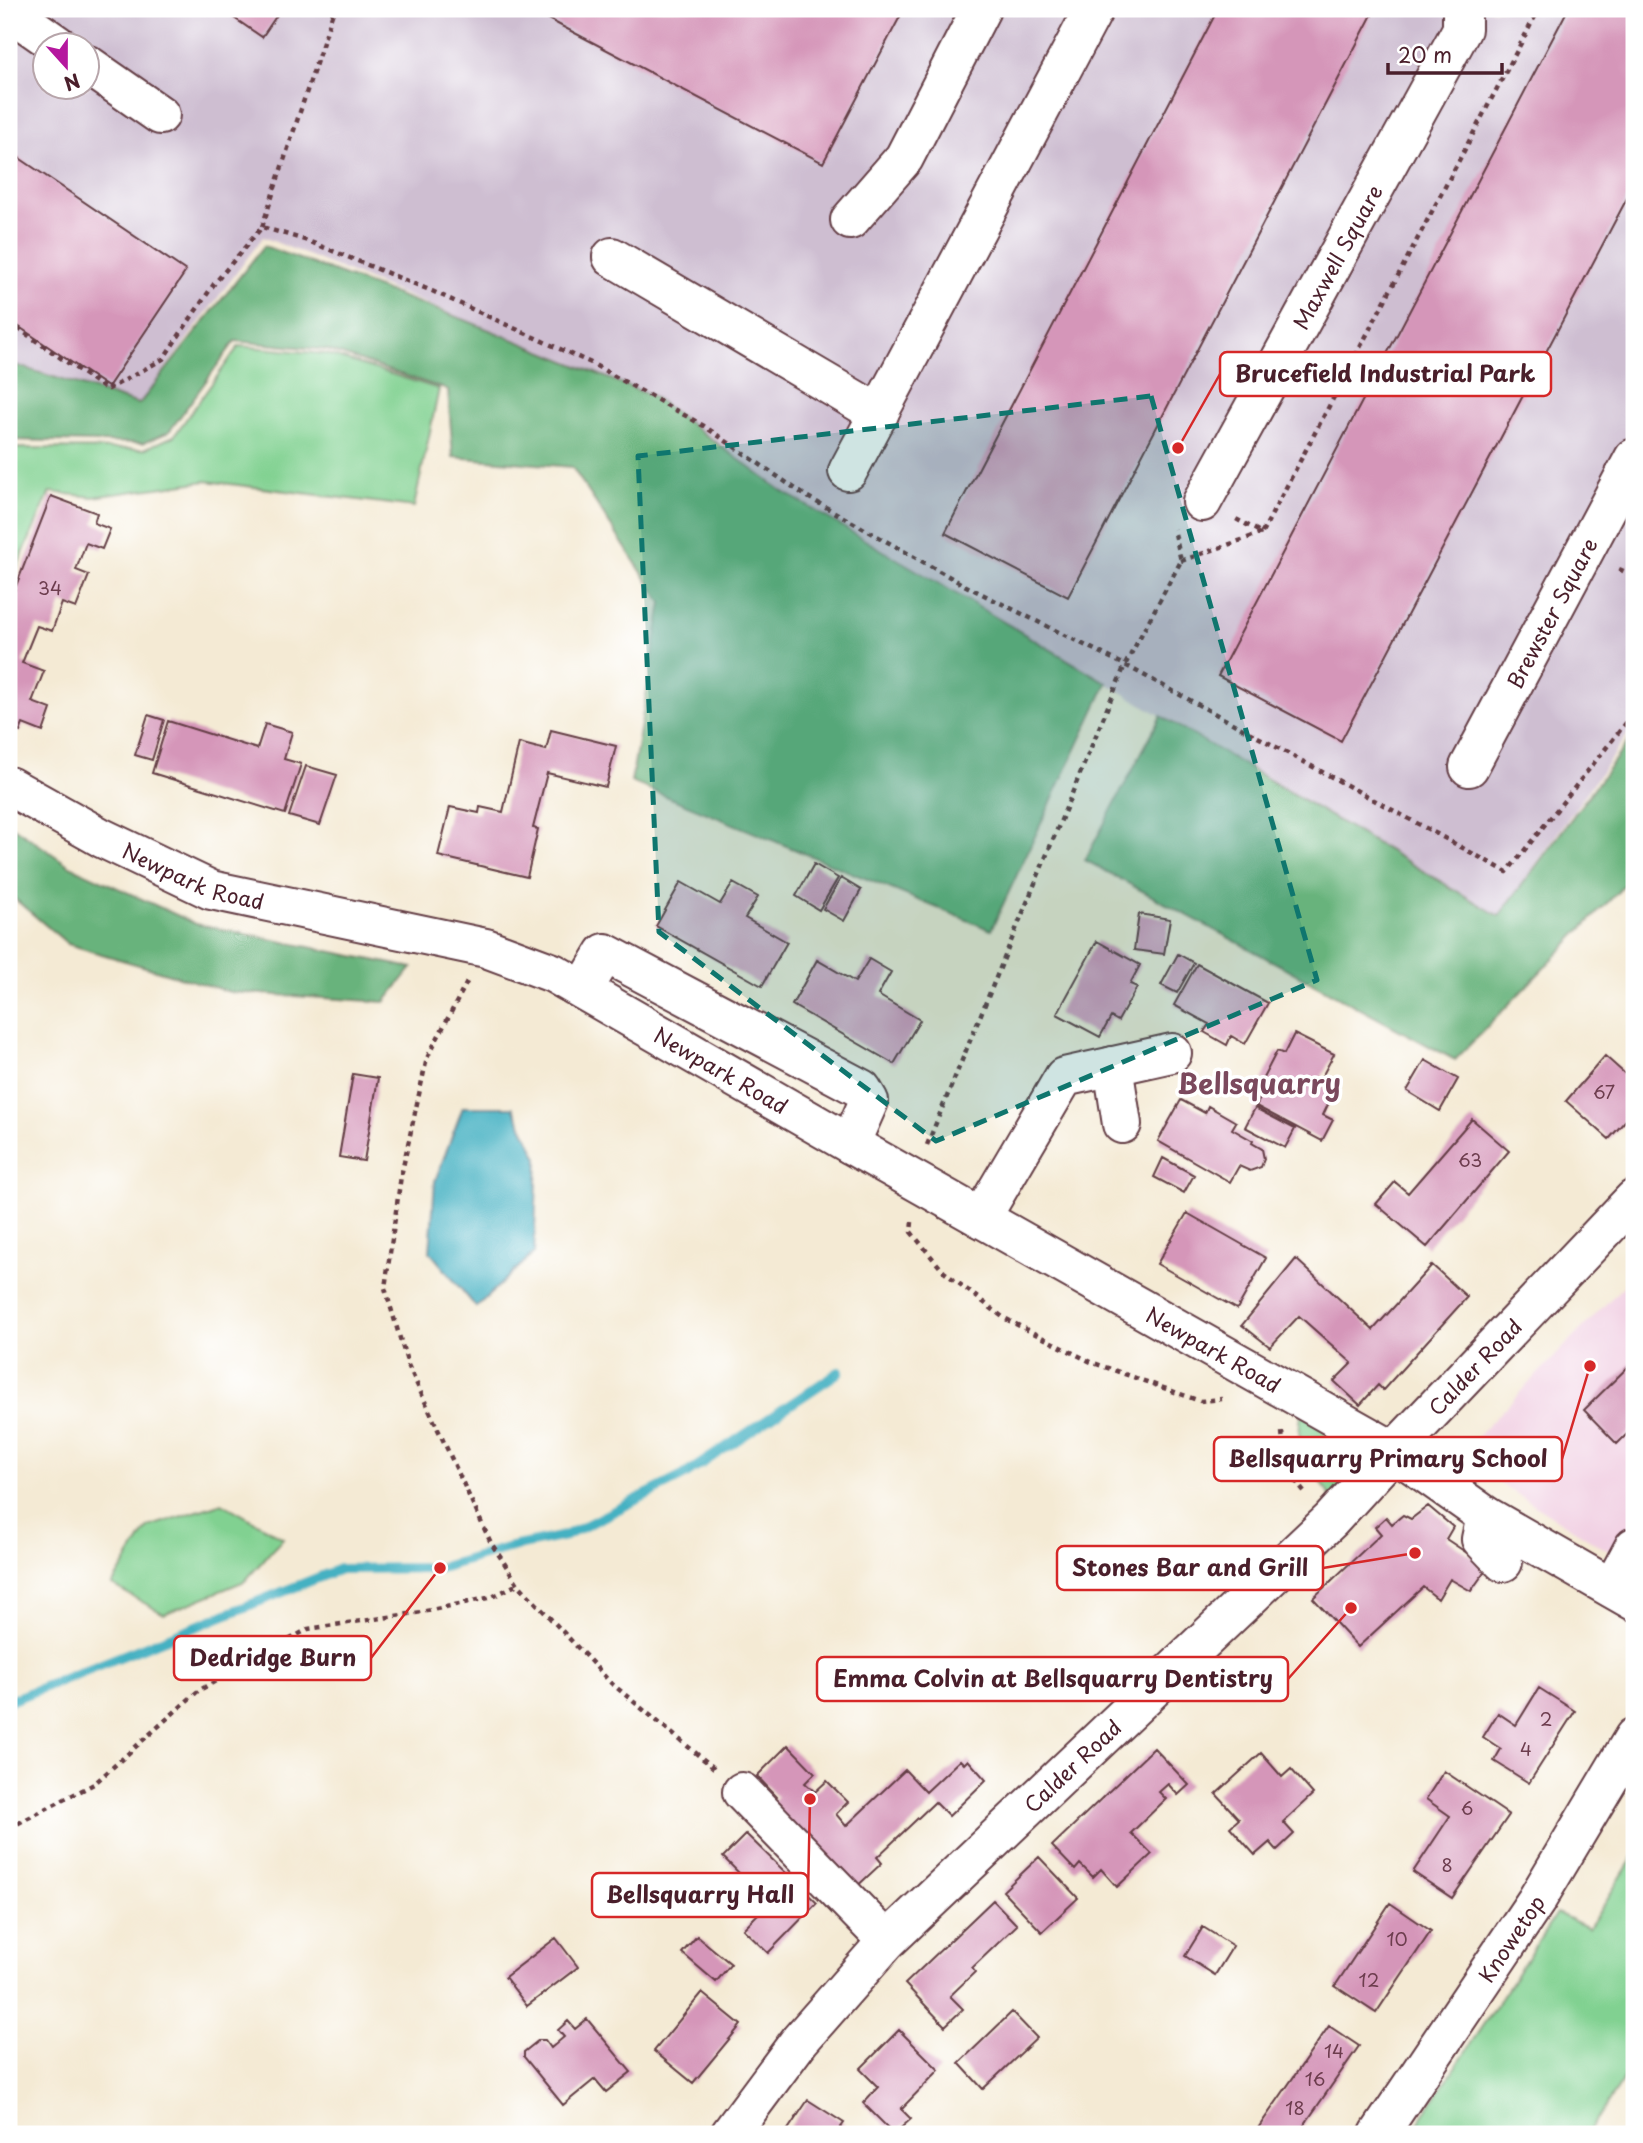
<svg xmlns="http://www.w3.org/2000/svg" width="1643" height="2143" font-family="'Playpen Sans',sans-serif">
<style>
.built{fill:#f1d0e3}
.industrial{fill:#cebed1;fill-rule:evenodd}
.green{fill:#81d191;stroke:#66785e;stroke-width:2}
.forest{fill:#68b37b;stroke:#596953;stroke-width:2}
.water{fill:#44b1c2;stroke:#476876;stroke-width:2}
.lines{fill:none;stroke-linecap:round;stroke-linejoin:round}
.stream{stroke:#44b1c2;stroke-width:10}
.building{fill:#d596b9}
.minor-casing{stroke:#643d44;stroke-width:42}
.path{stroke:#643d44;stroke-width:4.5;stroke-dasharray:5 5;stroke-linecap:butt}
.minor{stroke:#fff;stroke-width:38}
.marked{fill:#0f766e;fill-opacity:0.2;stroke:#0f766e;stroke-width:5;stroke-dasharray:14 9;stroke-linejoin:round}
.labels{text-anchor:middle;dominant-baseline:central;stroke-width:7;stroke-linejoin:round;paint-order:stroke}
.number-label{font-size:18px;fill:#6d3d4e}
.street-label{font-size:21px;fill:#4a1f2b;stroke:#fff}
.district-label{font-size:28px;font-weight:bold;fill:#7b495d;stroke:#fff}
.leader{fill:none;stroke:#d62828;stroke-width:2.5}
.callout-dot{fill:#d62828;stroke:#fff;stroke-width:2.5}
.callout{fill:#fff;stroke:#d62828;stroke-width:2.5}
.callout-label{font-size:23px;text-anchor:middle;font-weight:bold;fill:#4a1f2b}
</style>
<rect width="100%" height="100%" fill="#fff"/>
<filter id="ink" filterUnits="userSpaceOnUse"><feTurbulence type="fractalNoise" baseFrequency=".0143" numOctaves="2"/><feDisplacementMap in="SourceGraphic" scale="14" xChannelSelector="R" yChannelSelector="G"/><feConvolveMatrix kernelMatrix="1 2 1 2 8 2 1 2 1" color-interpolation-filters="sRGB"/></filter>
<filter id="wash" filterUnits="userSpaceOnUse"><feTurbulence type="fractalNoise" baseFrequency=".00686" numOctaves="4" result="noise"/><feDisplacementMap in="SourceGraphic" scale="28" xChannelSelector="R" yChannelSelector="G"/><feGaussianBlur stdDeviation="1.57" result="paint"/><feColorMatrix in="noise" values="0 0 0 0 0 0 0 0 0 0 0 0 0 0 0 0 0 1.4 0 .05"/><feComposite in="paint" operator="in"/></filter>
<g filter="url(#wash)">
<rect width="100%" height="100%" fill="#f4ead4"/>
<path class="built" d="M1634,1275V1567L1457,1457Z"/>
<path class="industrial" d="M9,9H1634V726L1499,916L782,491L652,396L263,237L139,404L9,363ZM46,46H88V88H46Z"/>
<path class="green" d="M239,346L327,354L439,389L414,507L206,481L93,497L50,492L15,572L9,570V448L144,449L174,436Z
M1301,1413L1371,1457L1332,1500L1307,1457L1299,1434Z
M222,1503L283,1538L245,1581L164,1614L112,1585L148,1527Z
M1634,1856V2056L1621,2083L1587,2134H1411L1557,1913L1589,1928Z"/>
<path class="forest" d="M264,246L465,320L652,396L782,491L1107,683L991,930L631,782L662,603L572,467L453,457L448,390L327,350L235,341L169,432L143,443L9,440V363L139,404Z
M1161,716L1499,916L1634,734V875L1455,1060L1085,860Z
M9,824L70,866L196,924L412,968L385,1002L230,992L68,944L9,894Z"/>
<path class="water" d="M463,1107H513L538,1158L534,1253L476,1307L430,1252L435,1181Z"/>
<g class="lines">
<path class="stream" d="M9,1701L340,1569L440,1568L507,1548L565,1536L683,1476L839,1372"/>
</g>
<g id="blocks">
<path class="building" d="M221,9H281L262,37Z
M529,9H904L823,163Z
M1218,9H1375L1068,597L945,533Z
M1568,9H1634V185L1341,741L1218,676Z
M9,151L186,271L108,387L9,320Z
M51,496L97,513L94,523L110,529L102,549L86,543L76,570L89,575L76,608L62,603L52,631L37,626L22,663L44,671L32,702L51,709L43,732L23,724L20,732L9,728V604Z
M148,715L164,720L152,760L135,755Z
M168,721L257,749L265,724L292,732L284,759L301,764L285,814L152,773Z
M551,730L616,746L606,787L547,773L533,828L538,829L527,877L438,856L450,807L479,813L480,807L503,812L519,743L546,750Z
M306,766L337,775L320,825L289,816Z
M814,864L838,878L819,910L796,896Z
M841,878L861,890L844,921L823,909Z
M681,882L720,904L733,883L758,897L745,918L787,942L762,986L656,926Z
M1139,914L1170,919L1164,954L1134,950Z
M1097,941L1140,965L1130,984L1137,987L1118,1021L1111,1017L1100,1037L1057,1014Z
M1178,954L1194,963L1177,993L1161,985Z
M869,959L891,972L878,995L920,1020L894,1064L792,1005L817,960L855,982Z
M1197,964L1268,1003L1245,1044L1231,1036L1227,1045L1204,1032L1209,1024L1174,1005Z
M1294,1034L1334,1054L1318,1084L1334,1092L1323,1115L1333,1120L1322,1141L1256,1106L1268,1083L1262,1080L1277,1051L1284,1054Z
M1605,1056L1634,1082V1111L1609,1139L1566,1101Z
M1425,1060L1458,1079L1440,1111L1407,1091Z
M353,1074L378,1078L364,1161L339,1157Z
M1181,1100L1205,1113L1208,1106L1236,1122L1232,1129L1253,1141L1252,1143L1262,1149L1264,1159L1261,1167L1250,1171L1239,1166L1230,1182L1158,1141Z
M1255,1108L1295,1129L1285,1148L1245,1127Z
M1472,1119L1509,1151L1427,1247L1376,1204L1395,1182L1408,1193Z
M1163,1158L1194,1175L1184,1193L1154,1177Z
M1187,1213L1266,1258L1237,1309L1157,1264Z
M1296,1259L1373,1330L1432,1265L1467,1297L1383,1390L1378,1385L1360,1405L1334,1381L1352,1363L1299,1316L1270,1347L1242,1325Z
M1634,1361V1427L1617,1444L1584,1410Z
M1428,1506L1453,1527L1446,1539L1488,1567L1471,1591L1450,1579L1438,1599L1423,1587L1358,1647L1313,1598L1381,1534L1375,1527L1386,1517L1392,1524L1403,1515L1411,1519Z
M1539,1688L1575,1711L1529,1783L1494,1761L1501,1749L1483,1737L1498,1713L1516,1725Z
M788,1745L815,1773L805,1783L815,1792L827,1781L848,1802L836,1814L846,1826L905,1770L926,1792L960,1760L964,1764L968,1760L986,1780L949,1816L935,1802L877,1857L882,1863L853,1890L770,1804L777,1797L757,1776Z
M1154,1748L1189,1785L1178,1795L1168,1784L1159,1792L1166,1799L1131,1833L1152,1854L1117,1887L1101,1869L1093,1877L1080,1864L1075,1870L1052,1846Z
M1261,1753L1282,1777L1291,1769L1313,1794L1283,1822L1294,1834L1277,1850L1270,1842L1255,1855L1230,1827L1239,1819L1216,1794Z
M1444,1771L1509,1815L1452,1898L1413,1872L1450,1816L1426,1799Z
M746,1834L817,1903L768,1953L743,1929L759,1913L732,1887L742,1876L723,1857Z
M1039,1857L1078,1898L1042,1932L1003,1891Z
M993,1900L1017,1925L972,1968L975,1972L950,1996L963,2009L945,2026L905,1984Z
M1390,1903L1431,1931L1376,2013L1335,1986Z
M1203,1927L1233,1946L1215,1975L1185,1956Z
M697,1936L731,1964L716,1982L682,1953Z
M556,1938L578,1967L527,2006L505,1977Z
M702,1993L741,2025L693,2083L654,2051Z
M1012,2012L1037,2038L983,2089L959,2063Z
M587,2019L631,2072L606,2092L595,2079L563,2105L524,2057V2052L539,2040H545L551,2048L564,2037L558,2030L568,2021L575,2029Z
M1329,2026L1359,2046L1300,2131L1298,2134H1254Z
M899,2030L939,2070L901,2109L911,2119L894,2134L863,2103L878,2087L860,2069Z
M808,2100L844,2123L836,2134H785Z"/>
</g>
</g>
<g filter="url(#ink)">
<use href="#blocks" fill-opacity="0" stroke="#643d44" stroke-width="2"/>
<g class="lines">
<g class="minor-casing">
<g id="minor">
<path d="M9,11L59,46"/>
<path d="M88,65L160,115"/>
<path d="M850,220L904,158L981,9"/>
<path d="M612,257L879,414"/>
<path d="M848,471L1094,9"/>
<path id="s1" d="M1202,502L1462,29V9"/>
<path id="s2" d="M1469,767L1634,458"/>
<path id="s3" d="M9,786L102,838L211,890L486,948L553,973L850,1144L1394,1451L1486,1516L1634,1601"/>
<path d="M583,990L605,953L862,1089L869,1101L850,1144"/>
<path d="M1113,1066L1122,1124"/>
<path d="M981,1218L1064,1077L1172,1053"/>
<path d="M1486,1516L1481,1539L1503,1562"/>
<path d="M1612,1588L1634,1547"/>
<path d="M742,1792L887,1941"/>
<path id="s4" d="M730,2134L800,2040L887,1941L1331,1520L1394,1451L1634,1199"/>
<path id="s5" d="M1379,2134L1536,1901L1634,1737"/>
</g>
</g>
<path class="path" d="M262,227L334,9
M9,322L107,390L163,359L214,284L262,227L308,241L432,291L591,363L704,426L806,496L964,585L1125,665L1507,872L1634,713
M1262,533L1539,9
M1181,561L1262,533L1236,519
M1619,569L1634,576
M467,982L427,1058L401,1176L385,1288L408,1365L491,1543L518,1584L611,1683L714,1768
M927,1145L1125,665L1181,561L1174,529
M912,1222L911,1232L944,1272L1004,1318L1091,1362L1200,1401L1222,1399
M1282,1432C1284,1454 1290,1478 1306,1494
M9,1828L94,1784L198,1691L308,1629L422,1612L492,1597L518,1584"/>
<use href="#minor" class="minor"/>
</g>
</g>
<path class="marked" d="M1151,396L1317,980L936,1141L659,932L638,456Z"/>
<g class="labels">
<g class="number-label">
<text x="50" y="587">34</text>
<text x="1604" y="1091">67</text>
<text x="1470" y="1159">63</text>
<text x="1546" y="1718">2</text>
<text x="1526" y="1748">4</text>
<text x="1467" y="1807">6</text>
<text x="1447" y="1864">8</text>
<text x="1397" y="1938">10</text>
<text x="1369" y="1979">12</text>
<text x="1334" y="2050">14</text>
<text x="1315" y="2078">16</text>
<text x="1295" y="2107">18</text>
</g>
<g class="street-label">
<text stroke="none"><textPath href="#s1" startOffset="280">Maxwell Square</textPath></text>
<text stroke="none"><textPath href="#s2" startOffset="175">Brewster Square</textPath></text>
<text stroke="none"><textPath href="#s3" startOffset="206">Newpark Road</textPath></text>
<text stroke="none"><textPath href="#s3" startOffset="774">Newpark Road</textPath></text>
<text stroke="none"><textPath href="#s3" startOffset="1340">Newpark Road</textPath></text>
<text stroke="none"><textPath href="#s4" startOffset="1071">Calder Road</textPath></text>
<text stroke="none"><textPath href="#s4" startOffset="504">Calder Road</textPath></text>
<text stroke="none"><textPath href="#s5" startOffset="236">Knowetop</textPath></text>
</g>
<g class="district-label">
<text x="1259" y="1082">Bellsquarry</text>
</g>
</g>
<path class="leader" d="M1178 448L1220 374M1590 1366L1562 1459M1415 1553L1323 1568M440 1568L371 1658M1351 1608L1288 1679M810 1799L808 1895"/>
<g class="callout-dot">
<circle cx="1178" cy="448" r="7"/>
<circle cx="1590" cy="1366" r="7"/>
<circle cx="1415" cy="1553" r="7"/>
<circle cx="440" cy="1568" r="7"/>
<circle cx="1351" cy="1608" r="7"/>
<circle cx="810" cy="1799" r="7"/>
</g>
<g class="callout">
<rect x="1220" y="352" width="331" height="44" rx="7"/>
<rect x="1214" y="1437" width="348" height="44" rx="7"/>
<rect x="1057" y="1546" width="266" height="44" rx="7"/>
<rect x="174" y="1636" width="197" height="44" rx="7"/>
<rect x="817" y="1657" width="471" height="44" rx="7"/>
<rect x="592" y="1873" width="216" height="44" rx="7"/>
</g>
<g class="callout-label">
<text x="1385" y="382">Brucefield Industrial Park</text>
<text x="1388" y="1467">Bellsquarry Primary School</text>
<text x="1190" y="1576">Stones Bar and Grill</text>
<text x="273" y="1666">Dedridge Burn</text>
<text x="1053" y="1687">Emma Colvin at Bellsquarry Dentistry</text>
<text x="700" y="1903">Bellsquarry Hall</text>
</g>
<rect width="1643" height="2143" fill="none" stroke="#fff" stroke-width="35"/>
<g transform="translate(66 66) rotate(159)"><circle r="33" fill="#ffffff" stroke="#b7a5aa" stroke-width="2"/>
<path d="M0-5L12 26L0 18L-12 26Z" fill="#b5179e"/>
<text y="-10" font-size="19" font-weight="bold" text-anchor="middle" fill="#4a1f2b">N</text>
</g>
<path d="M1388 63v10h114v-10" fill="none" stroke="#4a1f2b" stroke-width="3.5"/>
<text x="1398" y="63" font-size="21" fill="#4a1f2b" stroke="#ffffff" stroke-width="5" paint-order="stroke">20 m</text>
</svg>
